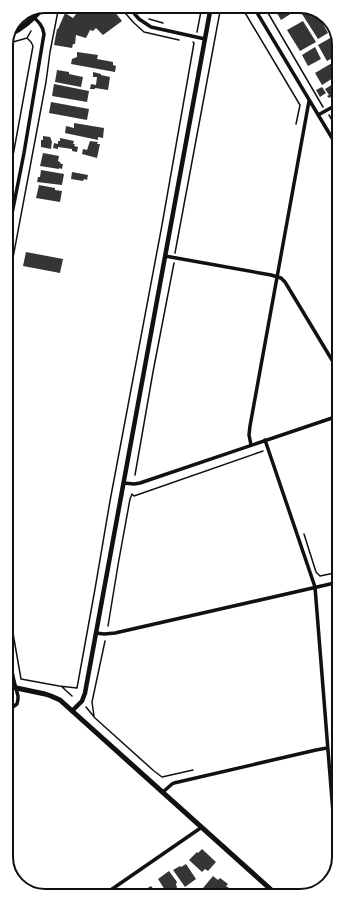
<svg xmlns="http://www.w3.org/2000/svg" width="345" height="902" font-family="Arial,sans-serif">
<style>
.building{fill:#353535}
.lines{fill:none;stroke-linecap:round;stroke-linejoin:round}
.path{stroke:#111;stroke-width:1.5}
.minor{stroke:#111;stroke-width:3.5}
.tertiary{stroke:#111;stroke-width:4.5}
.secondary{stroke:#111;stroke-width:5}
.trunk{stroke:#111;stroke-width:5.5}
.rim{fill:none;stroke:#111;stroke-width:2}
</style>
<rect width="100%" height="100%" fill="#fff"/>
<path class="building" d="M94,6H95L99,10L104,6H110L122,21L103,35L96,28L93,31L90,30L86,38L76,35L75,44H73L72,48L54,45L57,29H58L65,13L73,18L80,9L84,14Z
M277,6H303L281,20L274,8Z
M310,9L316,11L328,33L318,39L302,14Z
M303,21L316,42L300,51L287,30Z
M332,37L338,46V55L327,61L318,45Z
M315,47L321,59L308,66L302,55Z
M77,52L98,55L97,59L113,62V65L116,66L115,72L71,64L72,59L77,57Z
M332,63L338,72V75L322,85L315,73Z
M57,70L69,72V74L83,77L81,87L55,82Z
M93,72L101,74V75L110,77L108,90L95,88V89H90L91,84L96,85L97,77H93Z
M338,81V93L329,98L327,96L329,95L325,89Z
M54,84L89,91L87,102L52,96Z
M322,87L326,93L320,97L316,90Z
M51,102L89,109L87,120L49,113Z
M74,123L104,128L103,138L98,137V140L65,133L66,126L74,128Z
M43,136L50,137L51,139V140L52,141L51,149L41,147V140H43Z
M60,138L74,141L73,144H75L74,146L78,147L77,152L72,151V149L58,147V149L53,148L54,143L58,144V141H60Z
M90,141L98,142L97,144H100L97,158L82,154L83,149L87,150Z
M43,153L59,156L58,161L60,162L61,164H63L62,169L59,168V169L40,166Z
M41,170L64,174L62,185L37,182L38,177H40Z
M72,172L88,175L87,180L84,179L83,181L71,179Z
M39,185L55,188V190L62,191L60,202L36,198Z
M26,252L63,259L60,273L23,266Z
M202,849L216,862L208,871L205,869L202,872L189,860L197,852L198,853Z
M186,864L196,879L185,887L173,870L180,866L181,867Z
M169,871L177,882L176,884L177,888L171,892L167,888L165,890L158,879Z
M213,876L218,880L220,878L228,884L226,886L229,888L223,895H211L203,888Z
M151,886L158,895H143L141,892Z"/>
<g class="lines">
<path class="path" d="M119,6L134,23L144,32L179,40
M241,6L300,105L296,124
M264,6L323,107
M149,19L163,23
M197,32L202,6
M6,44L27,38L31,31
M329,115L338,130
M6,163L11,164
M6,194L33,46L31,42L27,38
M175,253L221,6
M6,295L46,82L50,52L59,6
M135,475L153,372L174,263
M304,534L316,572L320,576L339,572
M7,599L21,679L59,686L77,688L95,589L110,501L162,225L194,43L193,42
M108,626L118,565L130,499L132,494L134,496L263,451
M61,686L72,696
M86,707L95,718L154,771L162,777L193,770
M94,716L92,702L105,641"/>
<path class="minor" d="M128,6L139,19L151,27L205,39
M253,6L338,148
M318,115L338,104
M6,244L24,153L44,34C43,24 35,19 29,13
M165,256L271,275L281,278L285,282L338,370
M265,440L315,587L337,863
M251,445L249,435L250,426L309,101
M124,483L134,484L140,483L338,416
M96,633L104,634L115,633L339,582
M7,647L14,681L18,696V699L17,704L7,711
M163,792L172,784L174,783L316,750L327,748
M102,896L202,827"/>
<path class="tertiary" d="M72,711L82,701L85,693L211,6"/>
<path class="secondary" d="M7,686L45,694L51,696L60,700L277,895"/>
<path class="trunk" d="M10,34C24,28 34,17 45,6"/>
</g>
<path d="M0 0H345V902H0ZM45 13H300A32 32 0 0 1 332 45V857A32 32 0 0 1 300 889H45A32 32 0 0 1 13 857V45A32 32 0 0 1 45 13Z" fill="#fff" fill-rule="evenodd"/>
<path class="rim" d="M45 13H300A32 32 0 0 1 332 45V857A32 32 0 0 1 300 889H45A32 32 0 0 1 13 857V45A32 32 0 0 1 45 13Z"/>
</svg>
